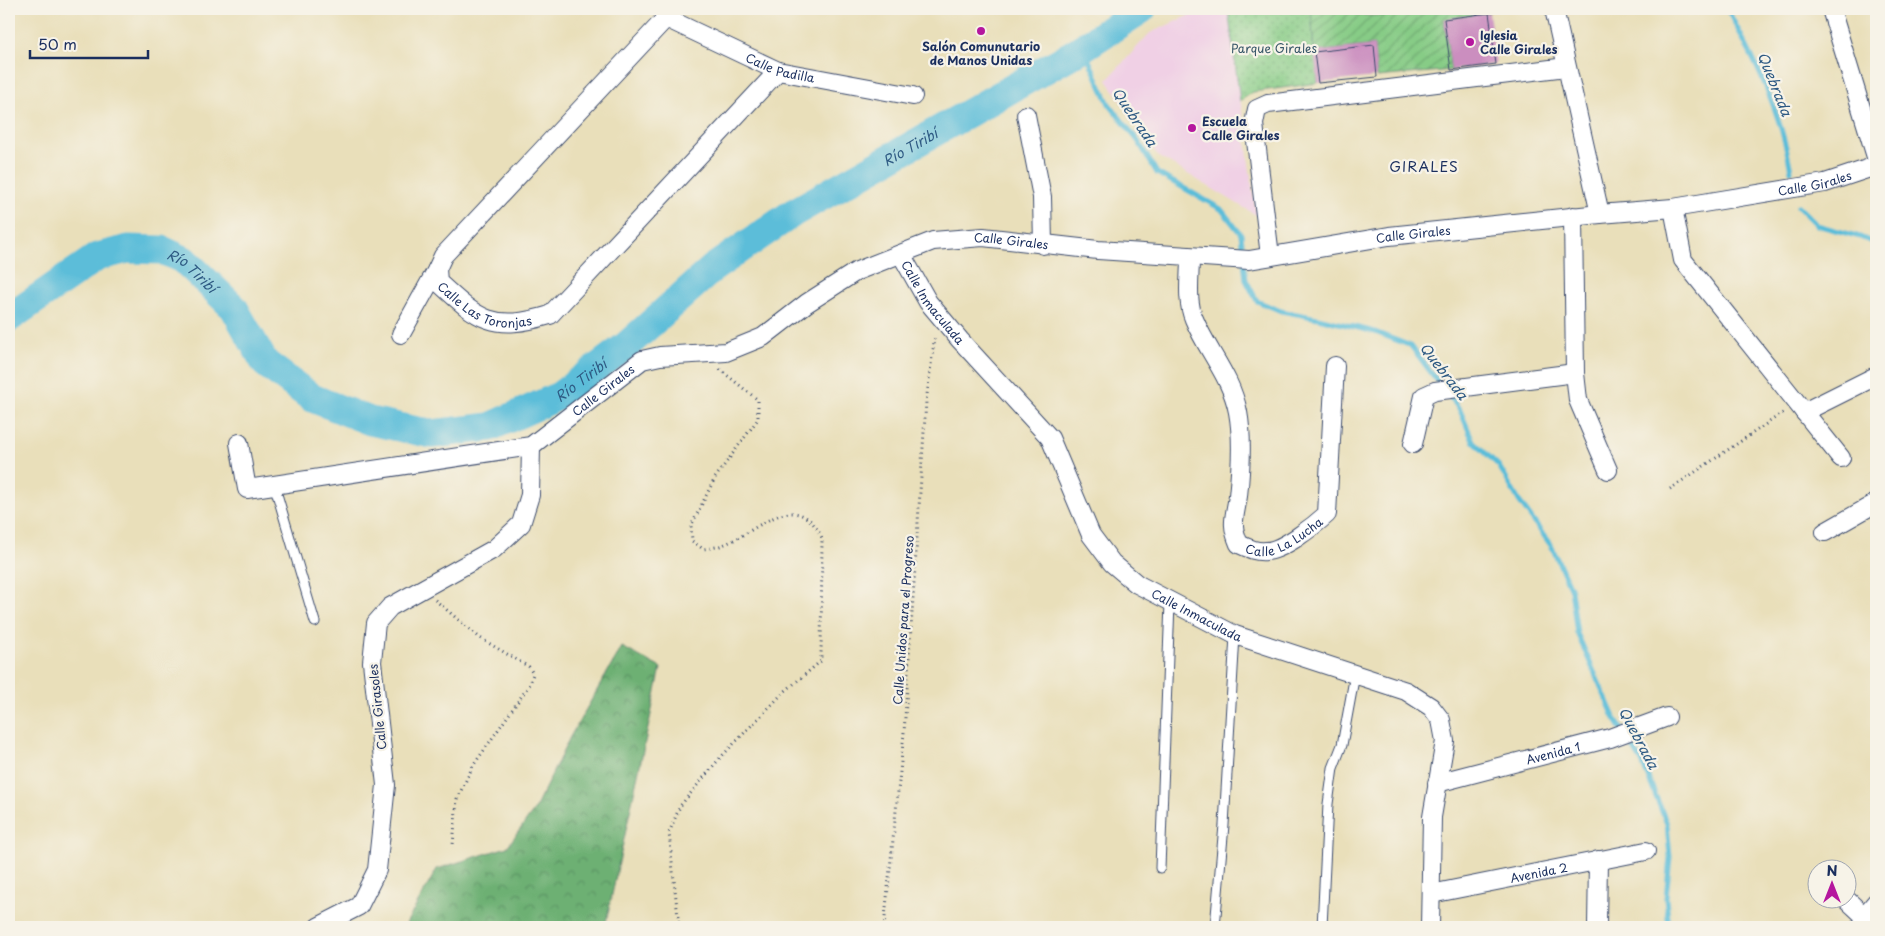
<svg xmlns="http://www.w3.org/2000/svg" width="1885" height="936" font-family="'Playpen Sans',sans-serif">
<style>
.built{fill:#f0d0e5}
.forest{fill:url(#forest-crowns);stroke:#447068}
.park{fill:url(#park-dots);stroke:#517e72}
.garden{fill:url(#garden-furrows);stroke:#517e72}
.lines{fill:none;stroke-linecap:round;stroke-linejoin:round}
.stream{stroke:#5bbdd9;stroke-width:5}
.river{stroke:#5bbdd9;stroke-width:29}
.building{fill:#cb8ebf}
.service-casing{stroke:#3a496c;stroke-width:11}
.minor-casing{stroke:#3a496c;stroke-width:20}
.path{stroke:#3a496c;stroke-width:3;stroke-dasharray:1 4;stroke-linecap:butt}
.service{stroke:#fff;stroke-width:9}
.minor{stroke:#fff;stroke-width:18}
.poi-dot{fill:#b5179e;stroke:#f7f3e8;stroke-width:2}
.labels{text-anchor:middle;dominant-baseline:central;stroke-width:4.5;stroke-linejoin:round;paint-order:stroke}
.poi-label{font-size:12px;font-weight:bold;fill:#1b2f5e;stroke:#f7f3e8;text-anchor:start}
.park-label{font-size:12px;fill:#365668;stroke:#f7f3e8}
.street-label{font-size:12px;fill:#1b2f5e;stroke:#f7f3e8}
.water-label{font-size:14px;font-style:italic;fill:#2e5a83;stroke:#f7f3e8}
.neighbourhood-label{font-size:14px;letter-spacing:1px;fill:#1b2f5e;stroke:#f7f3e8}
</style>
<defs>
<pattern id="forest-crowns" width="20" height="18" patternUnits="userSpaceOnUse" patternTransform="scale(1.25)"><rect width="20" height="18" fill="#6db073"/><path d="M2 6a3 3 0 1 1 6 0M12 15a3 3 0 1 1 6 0" fill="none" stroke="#599062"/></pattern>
<pattern id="park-dots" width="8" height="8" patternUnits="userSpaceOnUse" patternTransform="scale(1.25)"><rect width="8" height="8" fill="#87cc86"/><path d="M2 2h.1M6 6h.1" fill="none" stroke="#6ea671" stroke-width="1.8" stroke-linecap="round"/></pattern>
<pattern id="garden-furrows" width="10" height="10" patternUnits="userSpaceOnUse" patternTransform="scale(1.25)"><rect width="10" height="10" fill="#87cc86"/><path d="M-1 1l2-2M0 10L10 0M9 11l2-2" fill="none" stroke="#6ea671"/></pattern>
</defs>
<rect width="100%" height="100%" fill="#f7f3e8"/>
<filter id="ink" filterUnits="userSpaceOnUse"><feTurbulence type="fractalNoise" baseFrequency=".02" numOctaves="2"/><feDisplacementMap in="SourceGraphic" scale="10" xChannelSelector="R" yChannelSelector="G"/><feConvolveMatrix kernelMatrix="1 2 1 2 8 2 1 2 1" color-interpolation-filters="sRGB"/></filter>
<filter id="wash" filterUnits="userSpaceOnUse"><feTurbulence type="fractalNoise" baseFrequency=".0096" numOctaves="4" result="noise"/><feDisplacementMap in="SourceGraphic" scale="20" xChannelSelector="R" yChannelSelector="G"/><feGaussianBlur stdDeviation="1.12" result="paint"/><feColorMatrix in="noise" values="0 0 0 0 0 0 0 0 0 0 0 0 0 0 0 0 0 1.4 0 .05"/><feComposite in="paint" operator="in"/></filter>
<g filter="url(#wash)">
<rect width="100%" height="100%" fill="#e9dfba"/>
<path class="built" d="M1203,9H1228L1256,215L1158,156L1107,80L1150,33Z"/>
<path class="forest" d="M622,647L661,668L605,927H404L437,869L507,847L535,809L570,737Z"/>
<path class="park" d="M1228,9H1311L1318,83L1253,92L1240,101Z"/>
<path class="garden" d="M1311,9H1345C1360,23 1420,11 1441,9C1456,7 1473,9 1488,9L1489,13L1444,20L1451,70L1377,77L1374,45L1314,52Z"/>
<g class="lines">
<path class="stream" d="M1727,9C1756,62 1781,111 1791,171
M1083,47L1109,104L1138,141L1157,173L1221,209L1241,234L1246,280L1257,301L1281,311L1318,318L1375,332L1411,346L1441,386
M1798,206L1817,225L1860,237L1876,244
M1447,393L1460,410L1473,441L1499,466L1519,501L1552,547L1571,590L1577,633L1614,717L1642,762L1667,824L1670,857L1666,898L1669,927"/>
<path class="river" id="s1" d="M9,318L97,257L128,249L162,250L184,260L234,308L265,363L312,398L370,421L432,434L490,427L559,396L627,345L713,268L793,213L1076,52L1142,9"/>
</g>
<g id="blocks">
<path class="building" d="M1489,13L1496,64L1451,70L1444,19Z
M1374,45L1377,77L1318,83L1314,52Z"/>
</g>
</g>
<g filter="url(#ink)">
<use href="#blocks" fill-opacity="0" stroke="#3a496c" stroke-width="1"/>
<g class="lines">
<g class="service-casing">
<path id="service" d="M274,484L315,622
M1160,868L1170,603
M1215,927L1224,825L1235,635
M1322,927L1328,804L1333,768L1342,745L1355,674
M1854,927L1864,916"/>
</g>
<g class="minor-casing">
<g id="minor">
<path id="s2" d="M662,9L666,18L778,71L913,96"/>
<path d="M1554,9L1600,214"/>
<path d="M1831,9L1876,157"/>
<path id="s3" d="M666,18L443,256L437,269L438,282C479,320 493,332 550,315L778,71"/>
<path d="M1026,115L1042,197L1043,245"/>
<path d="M1673,208L1683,260L1841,458"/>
<path d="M1573,216L1575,373L1578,400L1608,470"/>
<path id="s4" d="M901,254L928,302L960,340L1050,438L1091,535L1112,563L1137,584L1235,635L1406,691L1431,707L1441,720L1445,741L1432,817L1430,927"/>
<path d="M1270,256L1256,141L1254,124L1257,109L1268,104L1566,67"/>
<path id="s5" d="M1190,258C1190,277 1186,300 1194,319C1207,351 1231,376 1238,412C1243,439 1241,468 1238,496C1235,517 1230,523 1239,544C1248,548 1255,552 1266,551C1282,551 1315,525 1327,514L1335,366"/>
<path d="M401,334L437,269"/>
<path d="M1804,412L1876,376"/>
<path id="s6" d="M239,443L247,489L531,446L642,360L660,356L726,352L763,337L807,303L857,271L933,241L983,237L1098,250L1249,260L1389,236L1600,214L1673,208L1825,183L1876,166"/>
<path d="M1413,444L1424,396L1435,391L1575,373"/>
<path d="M1825,532L1876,503"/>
<path id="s7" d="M1437,783L1610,738L1667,717"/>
<path id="s8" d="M1431,894L1646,851"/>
<path d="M1845,898L1876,927"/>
<path d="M1864,916L1876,902"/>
<path d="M318,927L359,906L377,870L386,785L372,662L376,623L390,607L494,549L521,524L530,495L531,446"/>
<path d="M1597,927L1598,860"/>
</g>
</g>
<path class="path" d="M1670,489L1784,412
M435,600L480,638L529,667L533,674L530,684L473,766L457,799L453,845
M679,927L669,833L680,806L720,758L783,693L821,661L822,538C797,485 759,531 725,544C719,547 710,548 703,549L692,541L691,526L715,478L758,419V400L718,368
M884,927L904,733L926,402L935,335"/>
<use href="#service" class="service"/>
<use href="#minor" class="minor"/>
</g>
</g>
<g class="poi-dot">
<circle cx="981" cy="31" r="5"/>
<circle cx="1470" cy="42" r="5"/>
<circle cx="1192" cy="128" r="5"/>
</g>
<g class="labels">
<g class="poi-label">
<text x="1480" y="35">Iglesia<tspan x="1480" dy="14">Calle Girales</tspan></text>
<text x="981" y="46" text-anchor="middle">Salón Comunutario<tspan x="981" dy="14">de Manos Unidas</tspan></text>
<text x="1202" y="121">Escuela<tspan x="1202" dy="14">Calle Girales</tspan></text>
</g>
<g class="park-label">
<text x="1274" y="48">Parque Girales</text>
</g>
<g class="street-label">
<text stroke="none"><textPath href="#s2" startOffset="135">Calle Padilla</textPath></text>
<text stroke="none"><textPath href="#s6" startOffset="1684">Calle Girales</textPath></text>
<text stroke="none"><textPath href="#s6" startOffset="1279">Calle Girales</textPath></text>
<text stroke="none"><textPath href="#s6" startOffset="874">Calle Girales</textPath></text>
<text stroke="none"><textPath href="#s3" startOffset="408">Calle Las Toronjas</textPath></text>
<text stroke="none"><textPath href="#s4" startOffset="58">Calle Inmaculada</textPath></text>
<text stroke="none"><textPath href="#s6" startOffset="425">Calle Girales</textPath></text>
<text stroke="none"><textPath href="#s5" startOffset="348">Calle La Lucha</textPath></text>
<text stroke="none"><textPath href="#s4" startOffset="478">Calle Inmaculada</textPath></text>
<text transform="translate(903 620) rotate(-86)">Calle Unidos para el Progreso</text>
<text transform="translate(377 707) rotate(-96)">Calle Girasoles</text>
<text stroke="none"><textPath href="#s7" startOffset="120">Avenida 1</textPath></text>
<text stroke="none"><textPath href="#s8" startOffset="110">Avenida 2</textPath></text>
</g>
<g class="water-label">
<text transform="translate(1775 84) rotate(68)">Quebrada</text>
<text transform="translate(1135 117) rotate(56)">Quebrada</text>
<text stroke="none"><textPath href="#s1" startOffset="1080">Río Tiribí</textPath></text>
<text stroke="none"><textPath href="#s1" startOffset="210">Río Tiribí</textPath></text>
<text transform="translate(1444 371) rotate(52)">Quebrada</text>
<text stroke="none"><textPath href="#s1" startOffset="675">Río Tiribí</textPath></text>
<text transform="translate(1639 738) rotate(62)">Quebrada</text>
</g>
<g class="neighbourhood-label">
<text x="1424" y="166">GIRALES</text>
</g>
</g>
<rect width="1885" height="936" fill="none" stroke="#f7f3e8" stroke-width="30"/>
<g transform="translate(1832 884)"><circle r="24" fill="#f7f3e8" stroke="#9fa5b1"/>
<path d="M0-4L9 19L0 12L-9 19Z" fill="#b5179e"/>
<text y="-8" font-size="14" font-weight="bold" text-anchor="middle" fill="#1b2f5e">N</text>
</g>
<path d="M30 50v8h118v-8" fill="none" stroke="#1b2f5e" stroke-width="2.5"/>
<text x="38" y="50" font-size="15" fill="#1b2f5e" stroke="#f7f3e8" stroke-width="4" paint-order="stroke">50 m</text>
</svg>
